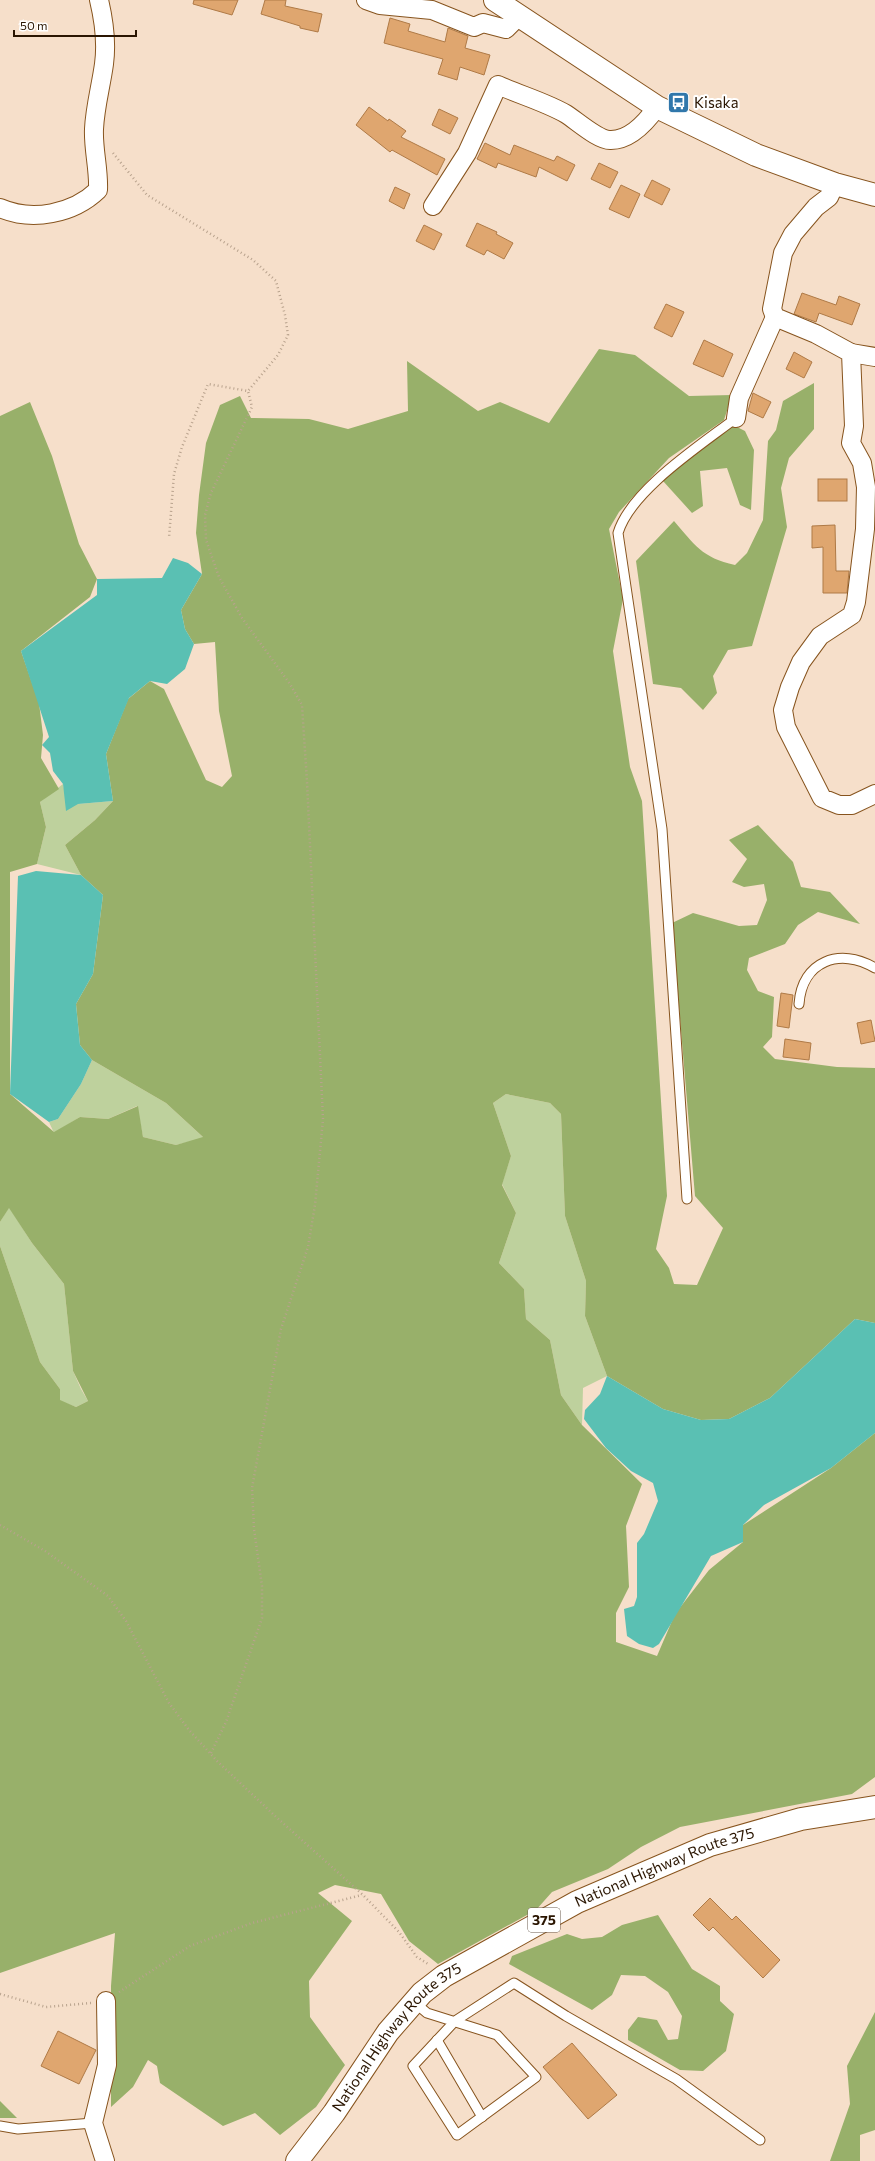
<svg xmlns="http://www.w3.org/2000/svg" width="875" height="2161" font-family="Commissioner,sans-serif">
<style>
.green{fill:#bed19d}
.forest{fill:#98b06a}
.water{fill:#5ac0b3}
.building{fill:#dfa66f;stroke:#af7a46}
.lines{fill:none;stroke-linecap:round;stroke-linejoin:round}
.lane-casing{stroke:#87541e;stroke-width:11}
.street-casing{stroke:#87541e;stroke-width:20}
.primary-casing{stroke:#87541e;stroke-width:24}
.highway-casing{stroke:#87541e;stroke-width:24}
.path{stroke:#b8a28d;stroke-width:2.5;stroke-dasharray:1 3;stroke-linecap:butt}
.lane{stroke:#fff;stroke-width:9}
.street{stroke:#fff;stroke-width:18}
.primary{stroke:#fff;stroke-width:22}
.highway{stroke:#fff;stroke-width:22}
.labels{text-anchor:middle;stroke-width:4;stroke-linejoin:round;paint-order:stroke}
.shield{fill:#fff;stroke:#6a5b4d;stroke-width:1}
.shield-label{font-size:14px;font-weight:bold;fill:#2a1501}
.poi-label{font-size:15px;fill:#2a1501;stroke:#fff;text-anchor:start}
.street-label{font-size:15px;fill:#2a1501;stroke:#fff}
</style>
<rect width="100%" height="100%" fill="#f6dfca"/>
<!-- green -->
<g class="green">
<polygon points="63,784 66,799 78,804 113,801 95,820 65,845 81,875 37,864 46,827 40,802"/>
<polygon points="92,1060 166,1103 204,1138 176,1145 143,1137 137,1106 108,1119 80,1117 54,1133 49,1122 58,1119 81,1084"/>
<polygon points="506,1094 550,1103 561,1114 565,1216 586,1281 585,1316 607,1376 583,1388 582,1425 561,1395 550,1340 526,1319 524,1289 499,1263 516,1213 502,1184 511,1156 493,1103"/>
<polygon points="9,1207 32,1243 64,1284 73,1371 81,1389 88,1401 76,1407 60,1401 60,1389 40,1362 0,1246 0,1222"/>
</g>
<!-- forest -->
<g class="forest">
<polygon points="599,349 635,355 689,396 732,395 724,420 669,458 619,512 609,529 623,599 613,651 630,767 642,801 667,1196 656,1249 669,1268 674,1284 697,1285 723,1228 695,1196 672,923 693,913 739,926 757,925 767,900 764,884 744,887 732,882 747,859 729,840 758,825 793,862 801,887 830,892 860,924 818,912 798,925 785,944 749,958 747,970 758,991 774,997 772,1037 763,1047 775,1059 837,1067 875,1068 875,1323 855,1319 770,1398 729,1419 701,1420 663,1409 607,1376 585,1316 586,1281 565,1216 561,1114 550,1103 506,1094 493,1103 511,1156 502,1185 516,1213 499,1263 524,1289 526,1319 550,1340 561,1395 582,1425 642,1484 626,1526 629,1587 616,1613 616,1642 657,1656 675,1614 709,1570 743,1542 743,1525 831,1468 875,1433 875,1777 852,1794 680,1827 641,1847 608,1869 552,1892 536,1910 438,1964 409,1941 381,1894 335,1885 318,1893 352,1921 309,1981 310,2017 345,2065 316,2107 280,2135 255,2113 223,2126 160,2083 157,2066 148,2060 133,2087 111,2107 111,1986 115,1933 0,1973 0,1246 40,1362 60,1389 60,1400 76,1407 88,1401 73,1371 64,1284 32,1243 9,1208 0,1222 0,416 30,402 52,456 79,544 97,579 90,597 21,651 39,703 43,735 41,758 59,789 40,802 46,827 37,864 10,872 10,1094 54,1132 80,1117 108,1119 138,1106 143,1137 176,1145 203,1137 166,1103 92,1060 80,1045 76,1004 93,974 103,895 81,875 65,845 95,820 113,801 106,754 128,699 150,681 164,689 206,780 222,787 232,776 219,711 215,642 194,644 185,629 181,610 202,574 196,533 199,495 206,443 220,405 240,396 251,418 309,419 348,429 408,411 407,361 478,411 500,402 549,423"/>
<path d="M814,383V429L789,458L781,488L787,527L752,646L728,650L713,676L717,693L703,710L681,688L653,684L636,561L674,521C694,544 702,558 735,565L747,553L763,520L768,441L776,430L783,401Z"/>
<polygon points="733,425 745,431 754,450 751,510 740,505 727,468 700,471 703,506 692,513 663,481 677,467"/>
<polygon points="658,1915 692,1969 720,1986 720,2001 734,2014 726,2051 703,2071 680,2070 628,2040 628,2030 638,2017 657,2020 668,2040 678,2039 682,2016 668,1992 645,1976 621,1975 612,1995 592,2010 509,1964 512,1956 567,1934 582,1939 602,1937 622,1925"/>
<polygon points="875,2012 875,2130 860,2135 860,2161 830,2161 850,2104 847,2066"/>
<polygon points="0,2101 17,2118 0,2118"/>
</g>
<!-- water -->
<g class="water">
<polygon points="173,558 188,563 202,574 181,610 185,629 194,644 185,669 167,684 150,681 129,698 106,754 113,801 78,804 66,811 63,784 53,771 50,753 42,745 49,737 21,651 97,595 97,579 162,578"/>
<polygon points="36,871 81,875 103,895 93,974 76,1004 80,1045 92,1060 81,1084 58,1119 49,1122 10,1094 18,876"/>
<polygon points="855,1319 875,1323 875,1433 831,1468 764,1505 743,1525 743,1542 711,1556 659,1644 653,1648 639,1644 627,1636 624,1609 634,1606 637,1597 637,1543 644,1534 658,1501 653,1483 631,1471 606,1448 584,1419 585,1410 600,1394 607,1376 663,1409 701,1420 729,1419 770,1398"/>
</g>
<!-- building -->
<g class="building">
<polygon points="194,0 238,0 232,15 193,4"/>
<polygon points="265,0 286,0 285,6 322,14 318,32 300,28 300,26 261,14"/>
<polygon points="390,18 410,24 408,31 445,42 448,28 468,36 465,48 490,55 484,75 460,67 457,80 438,74 443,59 384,43"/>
<polygon points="369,107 388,121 389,119 406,131 401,137 445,159 437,175 392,150 390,152 356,125"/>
<polygon points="439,109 458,118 450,134 432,125"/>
<polygon points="485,143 510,155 514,145 554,161 557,156 575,165 567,181 539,167 536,177 498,163 496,168 477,159"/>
<polygon points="599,163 618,172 610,188 591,179"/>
<polygon points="652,180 670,189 662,205 644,196"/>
<polygon points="621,185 640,194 629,218 609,209"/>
<polygon points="395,187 410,194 404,209 389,201"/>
<polygon points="477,223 497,232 496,234 513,243 504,259 487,250 484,255 466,246"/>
<polygon points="424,225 442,234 434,250 416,241"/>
<polygon points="802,293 836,305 839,296 860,304 852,325 819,313 816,322 794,314"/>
<polygon points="666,304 684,312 672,337 654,328"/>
<polygon points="704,340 733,354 723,377 693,364"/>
<polygon points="794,352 812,362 804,378 786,369"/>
<polygon points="753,393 771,402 763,418 748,411"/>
<rect x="818" y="479" width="29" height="22"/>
<polygon points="835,525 836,571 849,571 847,593 823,593 823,547 812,548 812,526"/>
<polygon points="781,993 793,995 789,1028 777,1026"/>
<polygon points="871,1020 875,1041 861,1044 857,1023"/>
<polygon points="785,1039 811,1043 809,1060 783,1057"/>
<polygon points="710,1898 732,1920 736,1916 780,1960 763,1978 713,1927 709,1931 693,1915"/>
<polygon points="58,2031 96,2050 79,2084 41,2066"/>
<polygon points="572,2043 617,2095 588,2119 543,2067"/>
</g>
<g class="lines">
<defs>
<g id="lane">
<path d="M799,1004C802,961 840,947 875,968"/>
<path d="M687,1199L662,829L618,533C631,490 701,445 736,418"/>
<polyline points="414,2002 427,2013 497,2035 536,2077 457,2135 413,2066 455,2021 514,1983 566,2016 676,2079 760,2140"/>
<polyline points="437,2040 482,2117"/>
<polyline points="0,2126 18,2129 93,2123"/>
</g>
<g id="street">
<polyline points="366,0 380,5 432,10 474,27 483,23 506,29 519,16"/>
<polyline points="835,184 829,197 816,207 793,234 783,253 772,309 775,317 816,334 851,353 854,426 851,443 862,463 866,487 865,529 856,602 852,615 820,636 801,662 790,687 783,710 786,727 822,798 839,805 852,805 875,794"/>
<path d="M433,206L467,153L498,85C520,95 545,102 566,114C577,121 599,141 611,140C630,140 647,121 657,107"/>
<path d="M0,208C32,222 73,214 98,190C99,169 93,149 94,129C95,107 101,86 104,64C107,42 104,21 99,0"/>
<polyline points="851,353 875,357"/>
<polyline points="736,418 739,398 775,317"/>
<polyline points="105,2161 93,2123 107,2065 106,2001"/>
</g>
<polyline id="primary" points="495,0 657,107 756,155 835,184 875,195"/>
<g id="highway">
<path id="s1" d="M297,2161L334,2113L388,2032L422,1993L444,1976L577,1902L710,1845L801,1819L875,1807"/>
</g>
</defs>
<!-- lane casing -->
<use href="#lane" class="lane-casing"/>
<!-- street casing -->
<use href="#street" class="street-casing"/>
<!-- primary casing -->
<use href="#primary" class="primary-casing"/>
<!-- highway casing -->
<use href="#highway" class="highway-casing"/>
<!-- path -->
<g class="path">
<polyline points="113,153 147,195 253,260 276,281 285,315 288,335 278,355 248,391 208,384 182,447 174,474 169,538"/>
<polyline points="0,1525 45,1551 108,1596 126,1621 169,1703 189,1730 217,1761 274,1815 363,1895 399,1932 417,1957 428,1964"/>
<polyline points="211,1753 226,1722 262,1618 262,1586 254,1529 252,1488 281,1329 308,1247 315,1205 323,1119 307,782 302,705 290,684 242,618 219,577 206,540 205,515 211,493 252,407 248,391"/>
<polyline points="119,1992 190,1946 252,1923 362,1895"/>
<polyline points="0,1994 46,2007 91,2003"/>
</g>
<!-- lane -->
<use href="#lane" class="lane"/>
<!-- street -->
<use href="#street" class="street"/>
<!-- primary -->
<use href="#primary" class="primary"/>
<!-- highway -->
<use href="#highway" class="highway"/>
</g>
<!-- icons -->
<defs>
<symbol id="bus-square" viewBox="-11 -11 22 22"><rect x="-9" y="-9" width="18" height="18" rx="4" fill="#3077ab" stroke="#fff"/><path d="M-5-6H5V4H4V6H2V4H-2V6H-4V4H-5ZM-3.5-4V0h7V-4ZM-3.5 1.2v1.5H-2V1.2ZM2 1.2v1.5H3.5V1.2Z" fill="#fff"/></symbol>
</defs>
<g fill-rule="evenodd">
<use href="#bus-square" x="666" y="90" width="25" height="25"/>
</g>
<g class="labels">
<!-- shield labels -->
<rect class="shield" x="528" y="1908" width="32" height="24" rx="3"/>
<g class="shield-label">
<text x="544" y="1925">375</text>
</g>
<!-- poi labels -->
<g class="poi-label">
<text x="694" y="108">Kisaka</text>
</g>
<!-- street labels -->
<g class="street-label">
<text dy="5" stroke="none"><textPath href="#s1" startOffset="484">National Highway Route 375</textPath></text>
<text dy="5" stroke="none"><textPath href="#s1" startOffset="160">National Highway Route 375</textPath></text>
</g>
</g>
<!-- scale -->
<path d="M14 30v6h122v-6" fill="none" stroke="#2a1501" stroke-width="2"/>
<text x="20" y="30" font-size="12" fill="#2a1501" stroke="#ffffff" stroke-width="3" paint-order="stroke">50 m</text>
</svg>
